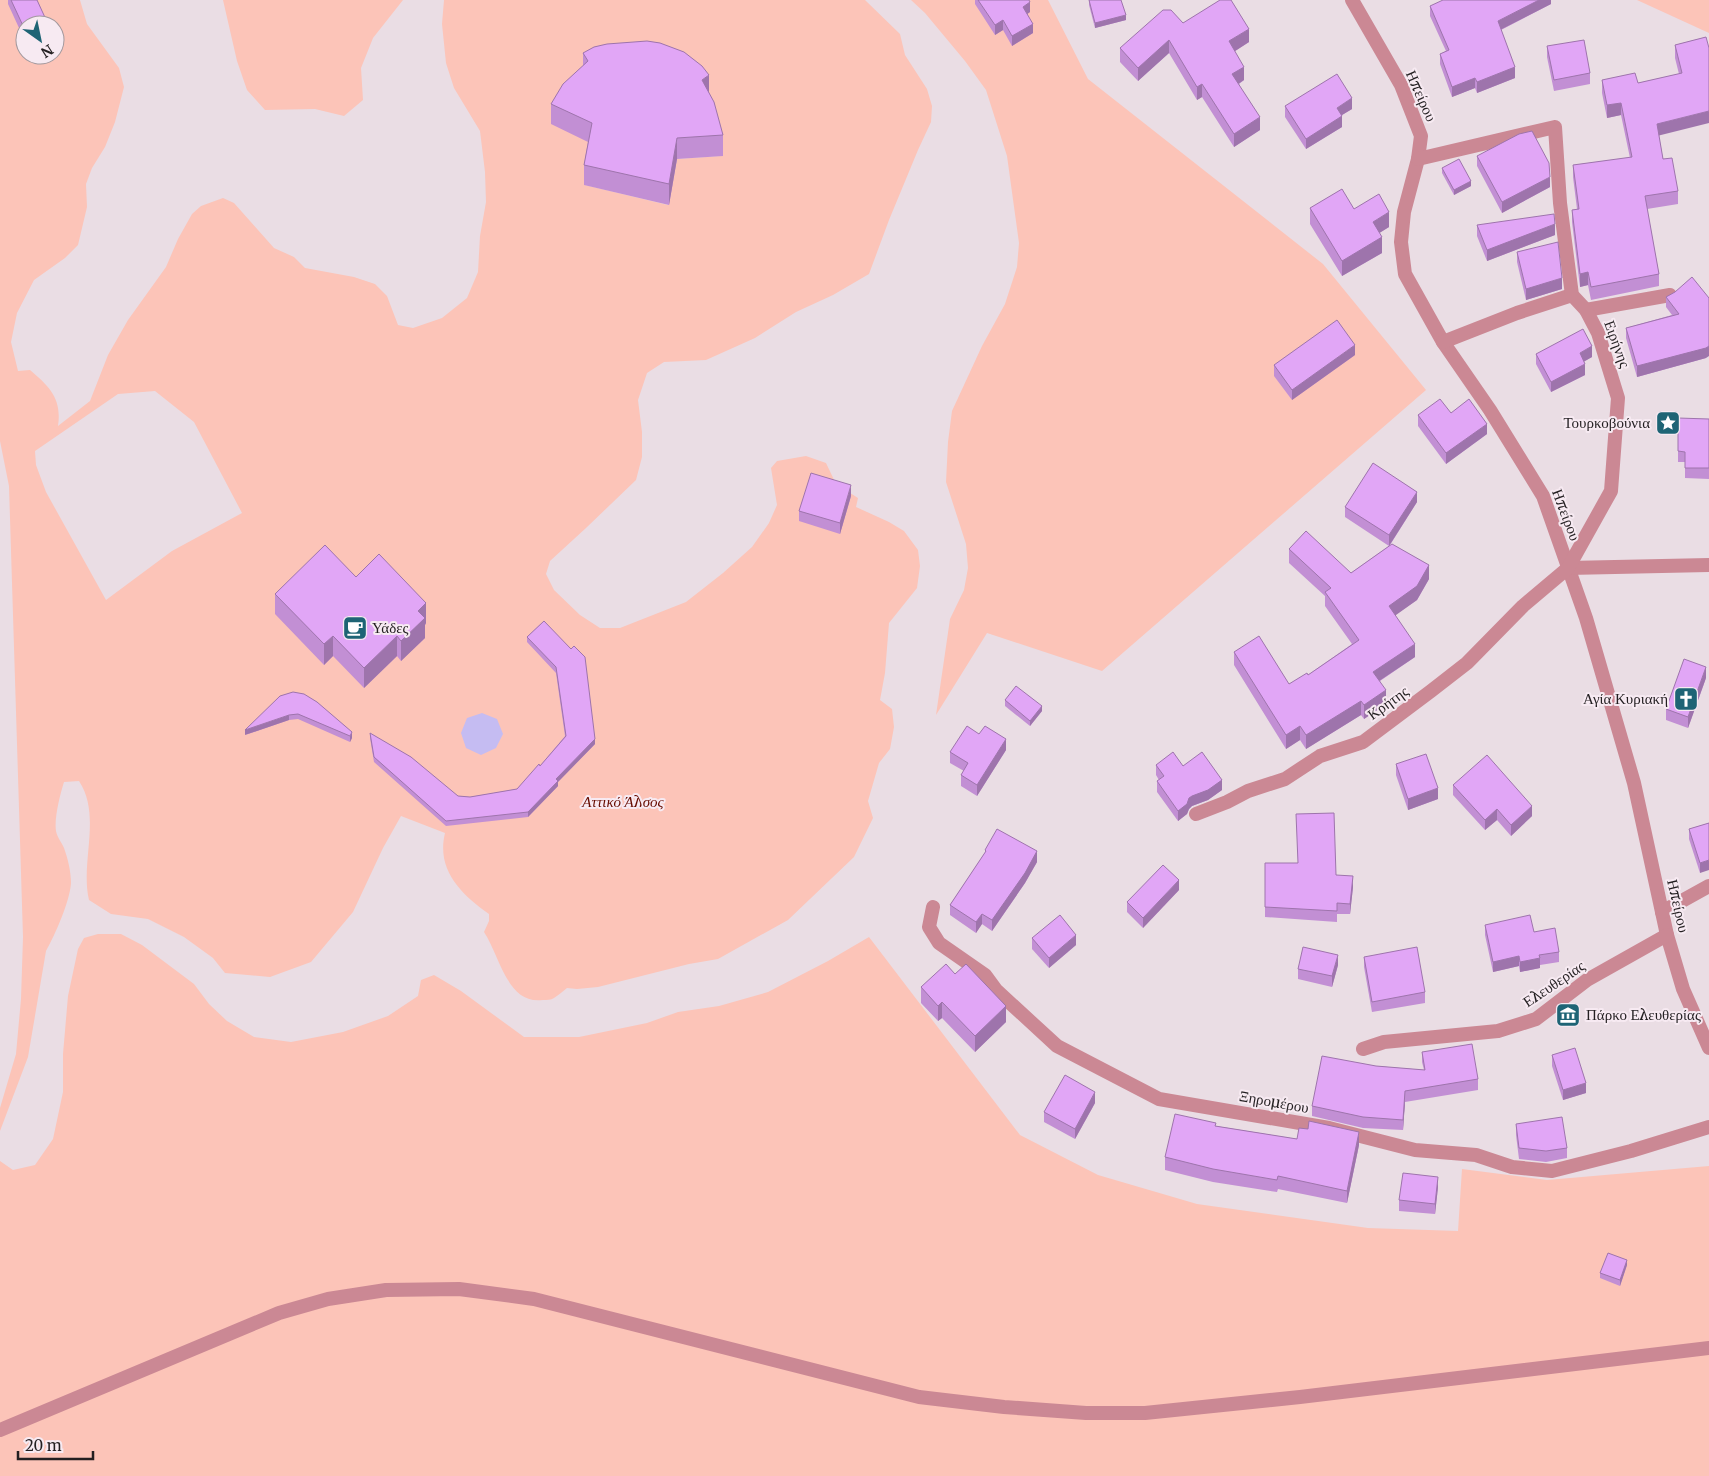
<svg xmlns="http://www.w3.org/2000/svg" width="1709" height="1476" font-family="Merriweather,serif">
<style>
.green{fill:#fcc4b8;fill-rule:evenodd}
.water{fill:#c5bcf2}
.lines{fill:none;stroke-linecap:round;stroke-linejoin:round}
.minor{stroke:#cb8894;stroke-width:14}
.wall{fill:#c28fd4}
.shaded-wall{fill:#9e74ac}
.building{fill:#e1a6f6;stroke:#9e74ac}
.labels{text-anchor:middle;stroke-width:4;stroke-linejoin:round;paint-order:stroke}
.street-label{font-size:15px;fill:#231f21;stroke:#f7eaf2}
.poi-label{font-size:15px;fill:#231f21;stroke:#f7eaf2;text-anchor:end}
.park-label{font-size:15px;font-style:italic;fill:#670c00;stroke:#f7eaf2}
</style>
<rect width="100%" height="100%" fill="#eadde4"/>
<!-- green -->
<g class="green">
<path d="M0,0H80L87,24L119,68L124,87L115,122L105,147L92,168L86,184L87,207L78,245L65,258L34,280L17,313L11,342L18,371L30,370C50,387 62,399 58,426L90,401L108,355L128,320L166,267L178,239L192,214L201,206L223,198L234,203L274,248L294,257L305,268L354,277L375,284L387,296L398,325L413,328L442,318L467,298L478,272L480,236L486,202L485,172L480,131L454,88L446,63L442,24L444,0H865L900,34L905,55L927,89L932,106L931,122L918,150L889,220L869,274L833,295L796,312L755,338L706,360L664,362L647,373L638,400L642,432V457L636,480L586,528L550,561L546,574L554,590L580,615L600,628H620L686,602L723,573L752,547L769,523L777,505L771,468L777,461L806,456L826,463L836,484L858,498L856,507L889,522L904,531L918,550L920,566L917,588L889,623L885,673L880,700L892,709L894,727L890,749L879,763L868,801L873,818L854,857L788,920L718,959L689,964L598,987L577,989L567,988C563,991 559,995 554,998C551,1000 547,1000 543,1000C507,1005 500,956 484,932L489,921V914C461,894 436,870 445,833L401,816L383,848L353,912L311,962L270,977L225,973L213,958L184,937L148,919L111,914L89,900C80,862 102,816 79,781L64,782C60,795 54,818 56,831C57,837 62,843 64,848C68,859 71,872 71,883C70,901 55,935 46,951L28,1057L0,1131V1108L16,1054L21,999L23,937L9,486L0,441ZM25,25H55V55H25ZM592,144L721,156L677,159L668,205L585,185ZM155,391L194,422L242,513L172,551L106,600L46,492L36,465L35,451L118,394Z"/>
<polygon points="223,0 403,0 373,38 361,68 363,100 344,116 315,109 265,110 247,90 237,61"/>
<polygon points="911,0 1048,0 1088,79 1323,264 1426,390 1102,671 987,633 936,715 950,619 964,590 968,568 966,544 946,482 948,442 952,411 982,346 1005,304 1017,267 1019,243 1007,156 986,90 965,61 925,13"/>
<polygon points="1637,0 1709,0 1709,33"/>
<polygon points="98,934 121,934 142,945 194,984 209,1004 227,1021 254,1037 291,1042 343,1032 388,1016 418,996 421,980 434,975 461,991 524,1037 579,1037 647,1023 678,1012 719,1006 768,992 828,961 869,937 1020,1135 1098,1175 1197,1204 1368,1228 1458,1231 1462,1169 1547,1180 1709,1166 1709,1476 0,1476 0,1161 13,1170 35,1165 53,1139 63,1092 63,1054 68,996 78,949 84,938"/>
</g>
<!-- water -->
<polygon class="water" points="482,713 497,719 503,734 496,748 481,755 466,748 461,733 467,718"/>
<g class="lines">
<!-- minor -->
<g class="minor">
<polyline points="1352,0 1401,85 1421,136 1418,159 1404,212 1401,242 1405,274 1443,342 1490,410 1543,496 1586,618 1634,783 1667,935 1683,989 1709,1048"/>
<polyline points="1586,310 1670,295"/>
<polyline points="1443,342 1517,313 1572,295"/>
<polyline points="1568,568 1709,565"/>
<polyline points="1196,814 1227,802 1248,791 1285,779 1320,756 1363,742 1431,691 1467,663 1523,606 1568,568 1611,491 1618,398 1598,333 1586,310 1572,295 1560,203 1555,127 1418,159"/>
<polyline points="933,907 929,927 939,943 985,975 996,990 1057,1046 1159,1099 1329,1128 1415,1150 1476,1155 1512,1167 1552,1171 1631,1151 1709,1127"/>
<polyline points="1662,912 1709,886"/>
<polyline points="1363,1049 1384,1042 1498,1031 1536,1019 1587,980 1667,935"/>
<polyline points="0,1430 279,1313 328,1299 386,1290 459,1289 534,1299 919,1397 1004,1407 1086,1413 1145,1413 1300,1397 1709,1348"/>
</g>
</g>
<!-- wall -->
<g class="wall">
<polygon points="8,0 37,0 48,25 25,25 25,41 8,4"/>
<polygon points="975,0 1029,0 1030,12 1027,14 1033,33 1012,46 1003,30 995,35 975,4"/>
<polygon points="1089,0 1126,20 1095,28 1089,5"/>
<polygon points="1551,0 1551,4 1501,30 1515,78 1477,93 1475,88 1452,97 1440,64 1440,54 1446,51 1430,16 1430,6"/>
<polygon points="1183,23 1249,42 1235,51 1244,80 1239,84 1260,130 1234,147 1202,97 1197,100 1169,53 1138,81 1120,62 1120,48"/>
<polygon points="1706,37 1659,136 1663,159 1678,191 1678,204 1647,209 1659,274 1659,286 1591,300 1588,285 1580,287 1572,222 1572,210 1577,209 1573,177 1573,165 1630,158 1621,115 1607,118 1602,93 1602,80 1638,83 1679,74 1675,58 1675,45"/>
<polygon points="1547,46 1590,73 1590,84 1554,91 1547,57"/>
<polygon points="583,53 709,93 723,135 723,156 677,159 669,205 584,185 584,165 588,142 551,124 551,104 583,66"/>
<polygon points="1285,106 1352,109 1342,115 1342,127 1306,149 1285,117"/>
<polygon points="1477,156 1550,187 1502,213 1477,166"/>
<polygon points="1442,168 1471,186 1454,195 1442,173"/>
<polygon points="1310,208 1354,209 1389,227 1379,233 1382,253 1342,276 1310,224"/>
<polygon points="1477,225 1555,235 1487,261 1477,236"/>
<polygon points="1517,252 1562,289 1526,300 1517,262"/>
<polygon points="1675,292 1706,358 1637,377 1626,338 1626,328 1672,315 1666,307 1666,297"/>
<polygon points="1536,354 1592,357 1584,361 1585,375 1551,392 1536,364"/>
<polygon points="1355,355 1292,400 1274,376 1274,365"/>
<polygon points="1451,413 1487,434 1446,464 1418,426 1418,415"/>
<polygon points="1709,419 1709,479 1685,478 1685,462 1678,462 1678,451"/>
<polygon points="851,496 840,534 799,521 799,511"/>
<polygon points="1417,502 1390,545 1429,579 1417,600 1395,615 1415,657 1380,681 1386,704 1364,719 1361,715 1306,749 1300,740 1286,749 1234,665 1234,652 1289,684 1308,675 1352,644 1325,606 1325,596 1289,563 1289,549 1351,573 1389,546 1345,517 1345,507"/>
<polygon points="356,577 426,623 425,625 425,638 401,661 397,656 364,688 333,656 324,665 275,614 275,594"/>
<polygon points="544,621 595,744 558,782 558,786 528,817 446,826 374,762 370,738 370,733 458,796 470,797 517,789 540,766 565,736 556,673 527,642 527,637"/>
<polygon points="1706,678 1688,728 1666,720 1666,709"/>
<polygon points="1005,700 1042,711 1030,726 1005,706"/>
<polygon points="317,702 352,738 350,742 298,719 289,720 245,735"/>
<polygon points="979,734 1006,750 977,796 961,786 961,775 964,771 950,763 950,752"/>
<polygon points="1396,764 1438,799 1408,810 1396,775"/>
<polygon points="1156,765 1183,766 1222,790 1208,800 1192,806 1189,809 1187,814 1178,821 1157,792 1157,781 1159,780 1156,775"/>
<polygon points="1453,785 1532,816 1511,836 1497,820 1485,830 1453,795"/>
<polygon points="1709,823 1700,873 1689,839 1689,829"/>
<polygon points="985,850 1037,862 1025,883 992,931 982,924 976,933 950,915 950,905 985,853"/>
<polygon points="1265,863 1336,875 1353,887 1350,914 1337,914 1337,922 1265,917"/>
<polygon points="1179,890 1143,928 1127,912 1127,902"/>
<polygon points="1485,925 1534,932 1559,952 1559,962 1540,965 1540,968 1520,972 1519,966 1493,972 1485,935"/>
<polygon points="1032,938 1076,945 1049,968 1032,949"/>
<polygon points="1364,957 1425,992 1425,1003 1372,1012 1364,967"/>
<polygon points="1338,965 1332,987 1298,979 1298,969"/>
<polygon points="955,974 1006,1022 975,1052 942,1018 938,1021 921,1003 921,987"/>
<polygon points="1422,1052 1478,1079 1478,1090 1405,1102 1403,1130 1363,1128 1312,1116 1312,1106 1376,1066 1424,1070 1422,1062"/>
<polygon points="1552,1055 1586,1093 1563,1100 1552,1066"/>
<polygon points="1095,1103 1075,1139 1044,1122 1044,1112"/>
<polygon points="1516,1124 1567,1148 1567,1158 1546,1162 1519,1159 1516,1135"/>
<polygon points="1216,1126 1297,1139 1359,1145 1347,1203 1278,1189 1277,1192 1213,1182 1165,1170 1165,1157"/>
<polygon points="1438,1187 1435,1214 1399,1211 1399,1200"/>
<polygon points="1627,1265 1620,1286 1600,1278 1600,1273"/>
</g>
<!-- shaded-wall -->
<g class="shaded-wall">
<polygon points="1539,0 1551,0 1551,4 1498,31 1498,21"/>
<polygon points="1030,2 1030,12 1023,17 1023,7"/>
<polygon points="1126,15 1126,20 1095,28 1095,23"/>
<polygon points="1003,20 1003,30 995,35 995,25"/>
<polygon points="1033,24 1033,33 1012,46 1012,36"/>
<polygon points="1249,29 1249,42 1229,55 1229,41"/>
<polygon points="1169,40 1169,53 1138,81 1138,68"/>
<polygon points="1244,67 1244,80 1232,88 1232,74"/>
<polygon points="1515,67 1515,78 1477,93 1477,82"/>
<polygon points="709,75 709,95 702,80"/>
<polygon points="1475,78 1475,88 1452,97 1452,87"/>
<polygon points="1202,84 1202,97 1197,100 1197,87"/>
<polygon points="1352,98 1352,109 1337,118 1337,108"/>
<polygon points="1621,103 1621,115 1607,118 1607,105"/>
<polygon points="1709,111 1709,123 1657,136 1657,124"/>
<polygon points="1342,116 1342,127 1306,149 1306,139"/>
<polygon points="1260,117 1260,130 1234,147 1234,134"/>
<polygon points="677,138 677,159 669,205 669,184"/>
<polygon points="1550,177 1550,187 1502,213 1502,202"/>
<polygon points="1471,181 1471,186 1454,195 1454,190"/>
<polygon points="1389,212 1389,227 1373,237 1373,222"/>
<polygon points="1555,224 1555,235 1487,261 1487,250"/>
<polygon points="1382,237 1382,253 1342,276 1342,261"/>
<polygon points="1588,272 1588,285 1580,287 1580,274"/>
<polygon points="1562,278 1562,289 1526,300 1526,289"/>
<polygon points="1355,345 1355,355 1292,400 1292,390"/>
<polygon points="1592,346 1592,357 1580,364 1580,353"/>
<polygon points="1709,346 1709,356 1706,358 1637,377 1637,366"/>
<polygon points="1585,364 1585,375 1551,392 1551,382"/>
<polygon points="1487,424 1487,434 1446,464 1446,453"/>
<polygon points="851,485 851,496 840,534 840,523"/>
<polygon points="1417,492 1417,502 1389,546 1389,535"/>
<polygon points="1429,565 1429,579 1417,600 1389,620 1389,606"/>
<polygon points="426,603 426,623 425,625 425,638 401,661 401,641 418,611"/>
<polygon points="333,636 333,656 324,665 324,644"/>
<polygon points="397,636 397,656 364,688 364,668"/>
<polygon points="1415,644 1415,657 1373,685 1373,672"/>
<polygon points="1706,667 1706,678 1688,728 1688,717"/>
<polygon points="1386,690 1386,704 1364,719 1364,705"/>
<polygon points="1361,701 1361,715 1306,749 1306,735"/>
<polygon points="1042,706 1042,711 1030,726 1030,721"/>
<polygon points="289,715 289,720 245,735 245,730"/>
<polygon points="1300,726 1300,740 1286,749 1286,735"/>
<polygon points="352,732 352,738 350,742 350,736"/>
<polygon points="595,739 595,744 558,782 558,786 528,817 528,812 556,779"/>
<polygon points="1006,739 1006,750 977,796 977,785"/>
<polygon points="1222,780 1222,790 1208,800 1192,806 1189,809 1187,814 1178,821 1178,811 1189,798 1192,796"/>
<polygon points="1438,788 1438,799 1408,810 1408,799"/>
<polygon points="1532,806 1532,816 1511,836 1511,825"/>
<polygon points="1497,809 1497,820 1485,830 1485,820"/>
<polygon points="1037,851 1037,862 1025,883 992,931 992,920"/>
<polygon points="1709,860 1709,870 1700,873 1700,863"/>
<polygon points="1353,876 1353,887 1350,914 1350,904"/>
<polygon points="1179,880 1179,890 1143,928 1143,918"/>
<polygon points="982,914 982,924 976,933 976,922"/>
<polygon points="1076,935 1076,945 1049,968 1049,958"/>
<polygon points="1338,955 1338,965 1332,987 1332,976"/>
<polygon points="1519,956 1519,966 1493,972 1493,962"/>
<polygon points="1540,958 1540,968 1520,972 1520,962"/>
<polygon points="942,1002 942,1018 938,1021 938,1006"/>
<polygon points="1006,1006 1006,1022 975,1052 975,1036"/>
<polygon points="1586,1083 1586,1093 1563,1100 1563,1090"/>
<polygon points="1405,1091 1405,1102 1403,1130 1403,1120"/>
<polygon points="1095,1092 1095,1103 1075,1139 1075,1129"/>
<polygon points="1359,1132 1359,1145 1347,1203 1347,1191"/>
<polygon points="1438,1177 1438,1187 1435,1214 1435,1204"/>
<polygon points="1627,1260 1627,1265 1620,1286 1620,1280"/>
</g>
<!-- building -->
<g class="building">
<polygon points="11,0 37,0 48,24 25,25 25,30"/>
<polygon points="978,0 1029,0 1030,2 1023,7 1033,24 1012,36 1003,20 995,25"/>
<polygon points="1089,0 1121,0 1126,15 1095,23"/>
<polygon points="1220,0 1231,0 1249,29 1229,41 1244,67 1232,74 1260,117 1234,134 1202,84 1197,87 1169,40 1138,68 1120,48 1163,10 1171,10 1183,23"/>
<polygon points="1443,0 1539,0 1498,21 1515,67 1477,82 1475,78 1452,87 1440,54 1449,50 1430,6"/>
<polygon points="1706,37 1709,48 1709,111 1657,124 1663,159 1672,158 1678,191 1645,196 1659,274 1591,287 1588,272 1580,274 1572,210 1579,209 1573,165 1632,157 1621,103 1607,105 1602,80 1635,73 1638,83 1682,73 1675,45"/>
<polygon points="1584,40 1590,73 1554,80 1547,46"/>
<polygon points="647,41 660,43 684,52 702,66 709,75 702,80 714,102 723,135 677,138 669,184 584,165 592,123 551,104 563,84 588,61 583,53 594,47 607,44"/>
<polygon points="1337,74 1352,98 1337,108 1342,116 1306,139 1285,106"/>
<polygon points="1532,131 1549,163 1550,177 1502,202 1477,156 1519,134"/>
<polygon points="1459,159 1471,181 1454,190 1442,168"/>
<polygon points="1342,189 1354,209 1379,194 1389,212 1373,222 1382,237 1342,261 1310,208"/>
<polygon points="1554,214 1555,224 1487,250 1477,225"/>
<polygon points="1558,242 1562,278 1526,289 1517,252"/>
<polygon points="1692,277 1709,298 1709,346 1706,348 1637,366 1626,328 1679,314 1666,297 1675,292"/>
<polygon points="1337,320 1355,345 1292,390 1274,365"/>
<polygon points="1583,329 1592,346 1580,353 1585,364 1551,382 1536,354"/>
<polygon points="1440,399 1451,413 1469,399 1487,424 1446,453 1418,415"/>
<polygon points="1678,418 1709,419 1709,468 1685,468 1685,452 1678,451"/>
<polygon points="1373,463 1417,492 1389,535 1345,507"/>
<polygon points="811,473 851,485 840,523 799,511"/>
<polygon points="1306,531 1351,573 1392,544 1429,565 1417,586 1389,606 1415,644 1373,672 1386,690 1364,705 1361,701 1306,735 1300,726 1286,735 1234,652 1259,636 1289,684 1307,673 1308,675 1359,640 1325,592 1331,588 1289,549"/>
<polygon points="325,545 356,577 379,554 426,603 418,611 425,618 401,641 397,636 364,668 333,636 324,644 275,594"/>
<polygon points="544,621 571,649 574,646 585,657 595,739 556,779 558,781 528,812 446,821 374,757 370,733 411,757 458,796 470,797 517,789 539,764 540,766 566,736 556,667 527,637"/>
<polygon points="1684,659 1706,667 1688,717 1666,709"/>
<polygon points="1016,686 1042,706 1030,721 1005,700"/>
<polygon points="293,692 304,694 317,702 352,732 350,736 298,714 289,715 245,730 280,696"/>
<polygon points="967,726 979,734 985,726 1006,739 977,785 961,775 968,763 950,752"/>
<polygon points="1173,752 1183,766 1202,752 1222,780 1208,790 1192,796 1189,798 1187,804 1178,811 1157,781 1164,776 1156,765"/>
<polygon points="1426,754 1438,788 1408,799 1396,764"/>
<polygon points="1487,755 1532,806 1511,825 1497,809 1485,820 1453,785"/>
<polygon points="1334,813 1336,875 1353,876 1350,904 1337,903 1337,911 1265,907 1265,863 1298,863 1296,814"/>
<polygon points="1709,823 1709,860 1700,863 1689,829"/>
<polygon points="997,829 1037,851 1025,873 992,920 982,914 976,922 950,905 986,851 985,850"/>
<polygon points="1163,865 1179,880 1143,918 1127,902"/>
<polygon points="1060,915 1076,935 1049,958 1032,938"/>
<polygon points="1530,915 1534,932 1555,928 1559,952 1539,955 1540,958 1520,962 1519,956 1493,962 1485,925"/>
<polygon points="1303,947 1338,955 1332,976 1298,969"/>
<polygon points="1417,947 1425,992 1372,1002 1364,957"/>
<polygon points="946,964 955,974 966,964 1006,1006 975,1036 942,1002 938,1006 921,987"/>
<polygon points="1472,1044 1478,1079 1405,1091 1403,1120 1363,1117 1312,1106 1322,1056 1376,1066 1425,1070 1422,1052"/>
<polygon points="1575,1048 1586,1083 1563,1090 1552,1055"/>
<polygon points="1065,1075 1095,1092 1075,1129 1044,1112"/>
<polygon points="1175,1114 1216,1123 1215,1126 1297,1139 1299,1128 1308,1129 1309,1121 1359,1132 1347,1191 1278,1176 1277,1180 1213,1169 1165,1157"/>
<polygon points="1562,1117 1567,1148 1546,1151 1519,1148 1516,1124"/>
<polygon points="1403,1173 1438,1177 1435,1204 1399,1200"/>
<polygon points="1608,1253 1627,1260 1620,1280 1600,1273"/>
</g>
<!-- icons -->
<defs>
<symbol id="sight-square" viewBox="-11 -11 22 22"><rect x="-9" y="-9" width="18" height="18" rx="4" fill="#1e6475" stroke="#f7eaf2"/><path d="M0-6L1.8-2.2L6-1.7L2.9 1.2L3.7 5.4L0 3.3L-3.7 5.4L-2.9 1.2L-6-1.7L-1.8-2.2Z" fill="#fff"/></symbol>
<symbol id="cafe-square" viewBox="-11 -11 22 22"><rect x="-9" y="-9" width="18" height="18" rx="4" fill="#1e6475" stroke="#f7eaf2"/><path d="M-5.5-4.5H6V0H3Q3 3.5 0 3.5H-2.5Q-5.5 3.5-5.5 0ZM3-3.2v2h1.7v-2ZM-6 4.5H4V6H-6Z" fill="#fff"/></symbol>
<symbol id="church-square" viewBox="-11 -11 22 22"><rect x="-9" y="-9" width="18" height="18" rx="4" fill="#1e6475" stroke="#f7eaf2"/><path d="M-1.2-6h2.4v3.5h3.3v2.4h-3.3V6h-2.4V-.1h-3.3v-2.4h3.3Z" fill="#fff"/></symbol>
<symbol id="museum-square" viewBox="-11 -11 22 22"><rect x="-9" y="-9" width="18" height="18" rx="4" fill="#1e6475" stroke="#f7eaf2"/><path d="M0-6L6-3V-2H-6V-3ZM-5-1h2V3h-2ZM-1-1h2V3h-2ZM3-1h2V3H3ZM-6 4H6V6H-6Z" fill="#fff"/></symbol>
</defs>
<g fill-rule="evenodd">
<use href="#sight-square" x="1654" y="409" width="28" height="28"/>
<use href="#cafe-square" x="341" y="614" width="28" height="28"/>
<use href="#church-square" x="1672" y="685" width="28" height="28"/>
<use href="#museum-square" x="1554" y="1001" width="28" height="28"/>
</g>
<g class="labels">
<!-- street labels -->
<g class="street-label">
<text transform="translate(1421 96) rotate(66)" y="5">Ηπείρου</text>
<text transform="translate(1617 344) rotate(70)" y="5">Ειρήνης</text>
<text transform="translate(1566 515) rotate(69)" y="5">Ηπείρου</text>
<text transform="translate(1388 703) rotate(-36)" y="5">Κρήτης</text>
<text transform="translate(1678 906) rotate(77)" y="5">Ηπείρου</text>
<text transform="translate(1554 984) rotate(-34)" y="5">Ελευθερίας</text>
<text transform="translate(1274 1102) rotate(10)" y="5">Ξηρομέρου</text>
</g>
<!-- poi labels -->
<g class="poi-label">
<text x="1650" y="428">Τουρκοβούνια</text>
<text x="372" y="633" text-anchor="start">Υάδες</text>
<text x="1668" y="704">Αγία Κυριακή</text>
<text x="1586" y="1020" text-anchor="start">Πάρκο Ελευθερίας</text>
</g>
<!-- park labels -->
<g class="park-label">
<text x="623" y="807">Αττικό Άλσος</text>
</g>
</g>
<!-- north arrow -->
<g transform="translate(40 40) rotate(147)"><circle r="24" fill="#f7eaf2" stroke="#a2999e"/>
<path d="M0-4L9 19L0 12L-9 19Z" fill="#1e6475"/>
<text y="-8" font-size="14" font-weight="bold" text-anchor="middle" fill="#231f21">N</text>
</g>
<!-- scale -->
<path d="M18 1451v8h75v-8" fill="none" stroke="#231f21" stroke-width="2.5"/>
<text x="25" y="1451" font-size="15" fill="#231f21" stroke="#f7eaf2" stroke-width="4" paint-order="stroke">20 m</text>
</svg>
